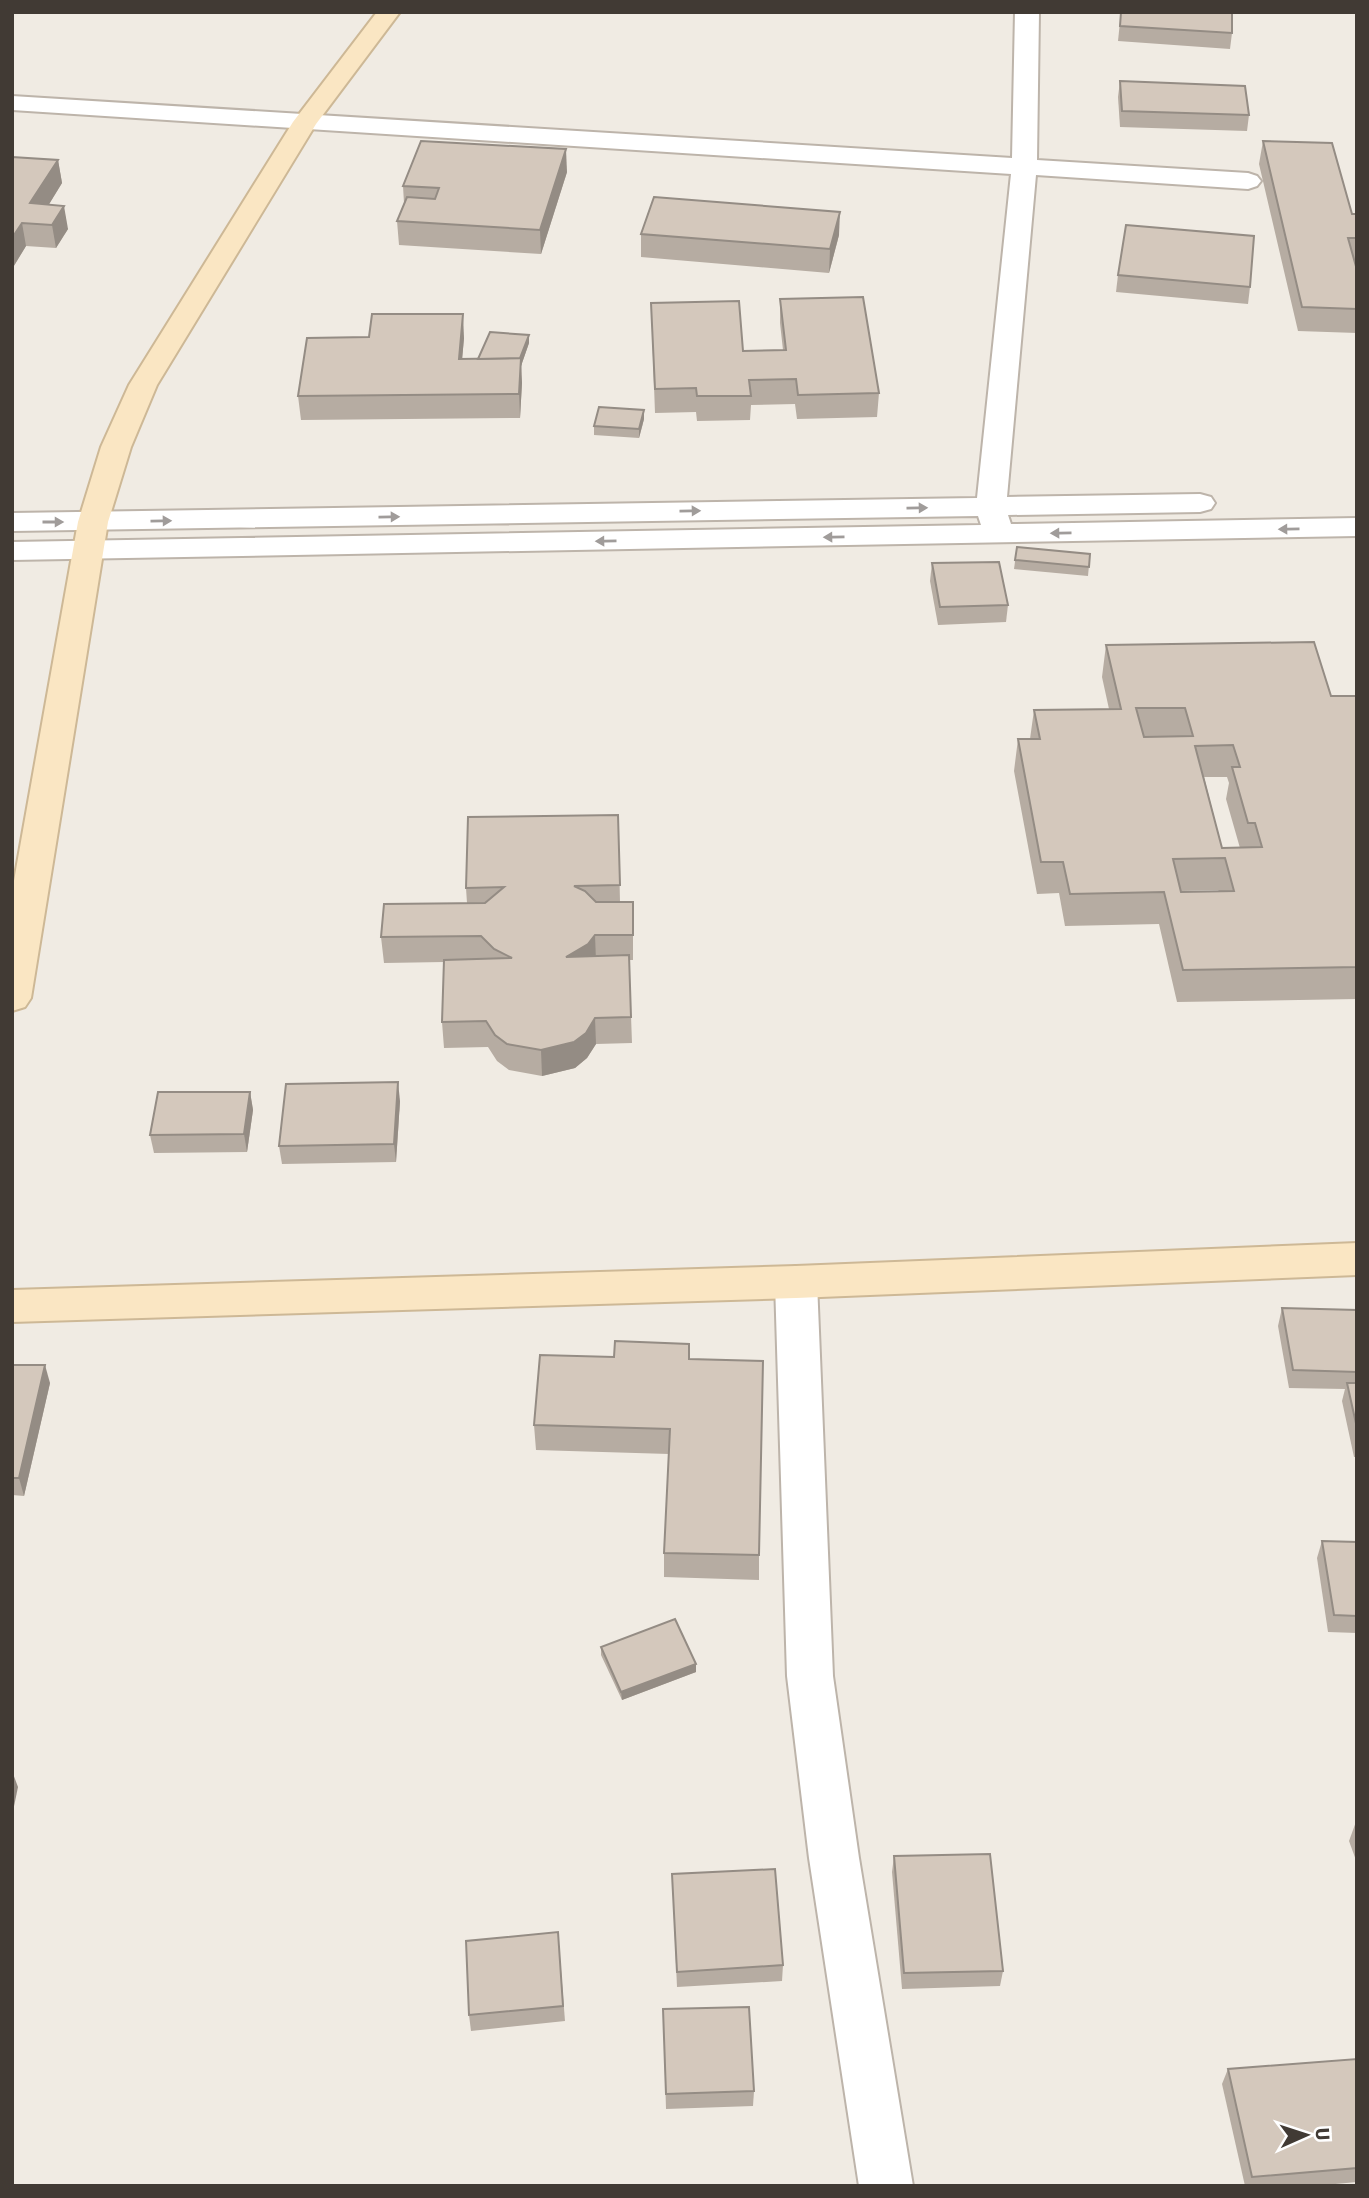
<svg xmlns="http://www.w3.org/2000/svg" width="1369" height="2198" font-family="'Fira Sans',sans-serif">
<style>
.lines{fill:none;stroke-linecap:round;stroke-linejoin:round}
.street-casing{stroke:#bdb4aa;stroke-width:4}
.secondary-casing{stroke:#cdb896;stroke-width:4}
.street{fill:#fff;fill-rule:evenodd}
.secondary{fill:#fae6c3;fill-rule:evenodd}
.wall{fill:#b6aca2;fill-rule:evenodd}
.shaded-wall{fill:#948c84}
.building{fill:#d4c8bc;stroke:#948c84;stroke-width:2;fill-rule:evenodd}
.oneway{fill:#a09c9a}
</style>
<rect width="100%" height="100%" fill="#f0ebe3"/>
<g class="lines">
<defs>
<g id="street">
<polygon points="1015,12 1039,12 1037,160 1248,173 1257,176 1261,181 1257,186 1248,189 1036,175 1007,497 1200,494 1211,497 1215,503 1211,509 1200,512 1008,515 1011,524 1357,518 1357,536 12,560 12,542 981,525 978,516 12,531 12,513 977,498 1011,174 12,110 12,96 1012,158"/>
<polygon points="796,1266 811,1271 817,1282 833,1676 859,1858 913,2186 859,2186 809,1858 787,1676 775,1282 781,1271"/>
</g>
<g id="secondary">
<polygon points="377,12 400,12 316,124 157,385 131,447 108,522 31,998 25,1007 12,1011 12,892 78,522 101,447 129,385 293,122"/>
<polygon points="1357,1243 1357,1275 796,1298 12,1322 12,1290 796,1266"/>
</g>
</defs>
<!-- street casing -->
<use href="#street" class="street-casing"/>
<!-- secondary casing -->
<use href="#secondary" class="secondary-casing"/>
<!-- street -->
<use href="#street" class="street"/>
<!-- secondary -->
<use href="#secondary" class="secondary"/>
</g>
<!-- wall -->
<g class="wall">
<polygon points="1121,12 1232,33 1230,49 1118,41"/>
<polygon points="1120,81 1249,115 1247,131 1120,127 1118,97"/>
<polygon points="1263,141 1352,214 1357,214 1357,262 1355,262 1357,270 1357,333 1298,331 1259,164"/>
<polygon points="12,157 58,160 62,183 49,204 68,229 56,248 26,246 12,269"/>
<polygon points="567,172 541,254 399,245 397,221 404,203 403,186"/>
<polygon points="641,234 839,235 829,273 641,257"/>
<polygon points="1118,275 1250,287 1248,304 1116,292"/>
<polygon points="780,299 879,393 877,417 797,419 795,404 751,405 750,420 697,421 696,412 655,413 651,303 743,351 783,350 780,323"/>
<polygon points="464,338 462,359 478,359 529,343 521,366 522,383 520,418 301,420 298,396"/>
<polygon points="644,410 644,419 639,438 594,435 594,426"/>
<polygon points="1017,547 1090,554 1088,576 1014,569"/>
<polygon points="932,563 1008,605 1006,622 938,625 930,581"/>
<path d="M1106,645L1331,696H1357V999L1177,1002L1159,924L1065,926L1059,893L1037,894L1014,771L1018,739H1030L1034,710L1109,709L1102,677ZM1204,777H1227L1229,783L1226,799L1240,848H1222ZM1218,890L1219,891L1181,892V891Z"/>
<polygon points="618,815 620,902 633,902 633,960 629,960 632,1043 596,1044 587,1058 575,1068 542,1076 509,1070 497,1061 488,1047 444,1048 442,1022 444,962 384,963 381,937 467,903 466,888"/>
<polygon points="250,1092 253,1110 247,1152 154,1153 150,1135"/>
<polygon points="400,1101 396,1162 282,1164 279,1146"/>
<polygon points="1282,1308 1357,1310 1357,1457 1354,1457 1342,1401 1345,1389 1289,1388 1278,1326"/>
<polygon points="689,1359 759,1555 759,1580 664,1577 664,1553 669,1454 536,1450 534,1425"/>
<polygon points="12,1365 50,1383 24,1496 12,1495"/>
<polygon points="1322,1541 1357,1542 1357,1633 1328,1632 1317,1558"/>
<polygon points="601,1647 696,1672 622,1700 601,1655"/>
<polygon points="1357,1819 1357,1863 1349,1841"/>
<polygon points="894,1856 1003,1971 1000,1986 902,1989 892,1872"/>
<polygon points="672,1874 783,1965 782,1981 677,1987"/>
<polygon points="558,1932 565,2021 471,2031 469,2015"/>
<polygon points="663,2009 754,2091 753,2106 666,2109"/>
<polygon points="1357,2059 1357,2182 1314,2186 1245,2186 1222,2084 1228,2069"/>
</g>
<!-- shaded-wall -->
<g class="shaded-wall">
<polygon points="566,149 567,172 541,254 540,230"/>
<polygon points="58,160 62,183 37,224 30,203"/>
<polygon points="64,206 68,229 56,248 52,225"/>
<polygon points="840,212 839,235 829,273 830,249"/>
<polygon points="22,223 26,246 12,269 12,238"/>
<polygon points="463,314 464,338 460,383 459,359"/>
<polygon points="529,335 529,343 521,366 522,383 520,418 518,365"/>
<polygon points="644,410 644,419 639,438 639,429"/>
<polygon points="595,935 596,961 566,957"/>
<polygon points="595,1018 596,1044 587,1058 575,1068 542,1076 541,1050"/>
<polygon points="398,1082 400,1101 396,1162 394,1144"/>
<polygon points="250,1092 253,1110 247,1152 244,1134"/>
<polygon points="45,1365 50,1383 24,1496 19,1478"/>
<polygon points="696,1664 696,1672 622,1700 621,1692"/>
<polygon points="12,1771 18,1787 12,1816"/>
</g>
<!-- building -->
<g class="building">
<polygon points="1121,12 1232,12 1232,33 1120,26"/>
<polygon points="1120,81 1245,86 1249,115 1122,111"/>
<polygon points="421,141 566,149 540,230 397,221 407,197 435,199 439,188 403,186"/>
<polygon points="1263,141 1332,143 1352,214 1357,214 1357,238 1348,238 1357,270 1357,309 1302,307"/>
<polygon points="12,157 58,160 30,203 64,206 52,225 22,223 12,238"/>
<polygon points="654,197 840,212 830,249 641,234"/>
<polygon points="1126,225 1254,236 1250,287 1118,275"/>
<polygon points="863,297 879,393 798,395 796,379 749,380 751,396 697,396 696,388 655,389 651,303 739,301 743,351 786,350 780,299"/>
<polygon points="372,314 463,314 459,359 521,358 519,394 298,396 307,338 369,337"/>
<polygon points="490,332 529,335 520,358 478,359"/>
<polygon points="599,407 644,410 639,429 594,426"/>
<polygon points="1017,547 1090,554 1089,567 1015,560"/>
<polygon points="999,562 1008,605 940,607 932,563"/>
<path d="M1314,642L1331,696H1357V967L1183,970L1164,892L1070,894L1063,862H1041L1018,739H1040L1034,710L1121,709L1106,645ZM1136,708H1185L1193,736L1144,737ZM1233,745L1240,767H1232L1248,823H1255L1262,847L1222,848L1195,746ZM1225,858L1234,891L1181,892L1173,859Z"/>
<polygon points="618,815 620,885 574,886 585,891 596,902 633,902 633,935 595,935 588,944 566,957 629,955 631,1017 595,1018 586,1033 574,1042 541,1050 507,1044 495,1035 486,1021 442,1022 444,960 512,958 494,949 481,936 381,937 384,904 485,903 504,887 466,888 468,817"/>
<polygon points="398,1082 394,1144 279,1146 286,1084"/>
<polygon points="158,1092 250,1092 244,1134 150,1135"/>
<polygon points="1282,1308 1357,1310 1357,1372 1293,1370"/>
<polygon points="615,1341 689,1344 689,1359 763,1361 759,1555 664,1553 670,1429 534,1425 540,1355 614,1357"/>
<polygon points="12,1365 45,1365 19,1478 12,1478"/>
<polygon points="1347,1383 1357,1383 1357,1428"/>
<polygon points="1322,1541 1357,1542 1357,1616 1334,1615"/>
<polygon points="675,1619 696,1664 621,1692 601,1647"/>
<polygon points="990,1854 1003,1971 904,1973 894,1856"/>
<polygon points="775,1869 783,1965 677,1972 672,1874"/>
<polygon points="558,1932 563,2006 469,2015 466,1941"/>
<polygon points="749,2007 754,2091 666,2094 663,2009"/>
<polygon points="1357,2059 1357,2168 1252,2177 1228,2069"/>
</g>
<!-- one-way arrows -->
<defs><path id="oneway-solid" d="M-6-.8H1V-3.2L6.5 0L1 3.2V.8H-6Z" transform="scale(1.75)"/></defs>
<g class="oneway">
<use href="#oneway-solid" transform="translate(917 508) rotate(-1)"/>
<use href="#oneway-solid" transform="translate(690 511) rotate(-1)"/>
<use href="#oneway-solid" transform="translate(389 517) rotate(-1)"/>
<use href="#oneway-solid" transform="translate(161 521) rotate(-1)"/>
<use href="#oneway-solid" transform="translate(53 522)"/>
<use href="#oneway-solid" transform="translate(1289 529) rotate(179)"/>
<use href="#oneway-solid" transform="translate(1061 533) rotate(179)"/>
<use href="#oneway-solid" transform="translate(834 537) rotate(179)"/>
<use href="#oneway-solid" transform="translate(606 541) rotate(179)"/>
</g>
<!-- border -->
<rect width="1369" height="2198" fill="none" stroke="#413a34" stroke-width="28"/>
<!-- north arrow -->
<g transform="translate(1306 2135) rotate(87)" stroke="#ffffff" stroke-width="5" paint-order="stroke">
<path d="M0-5L12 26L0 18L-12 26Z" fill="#413a34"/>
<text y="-10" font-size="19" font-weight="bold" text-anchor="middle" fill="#413a34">U</text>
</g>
</svg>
